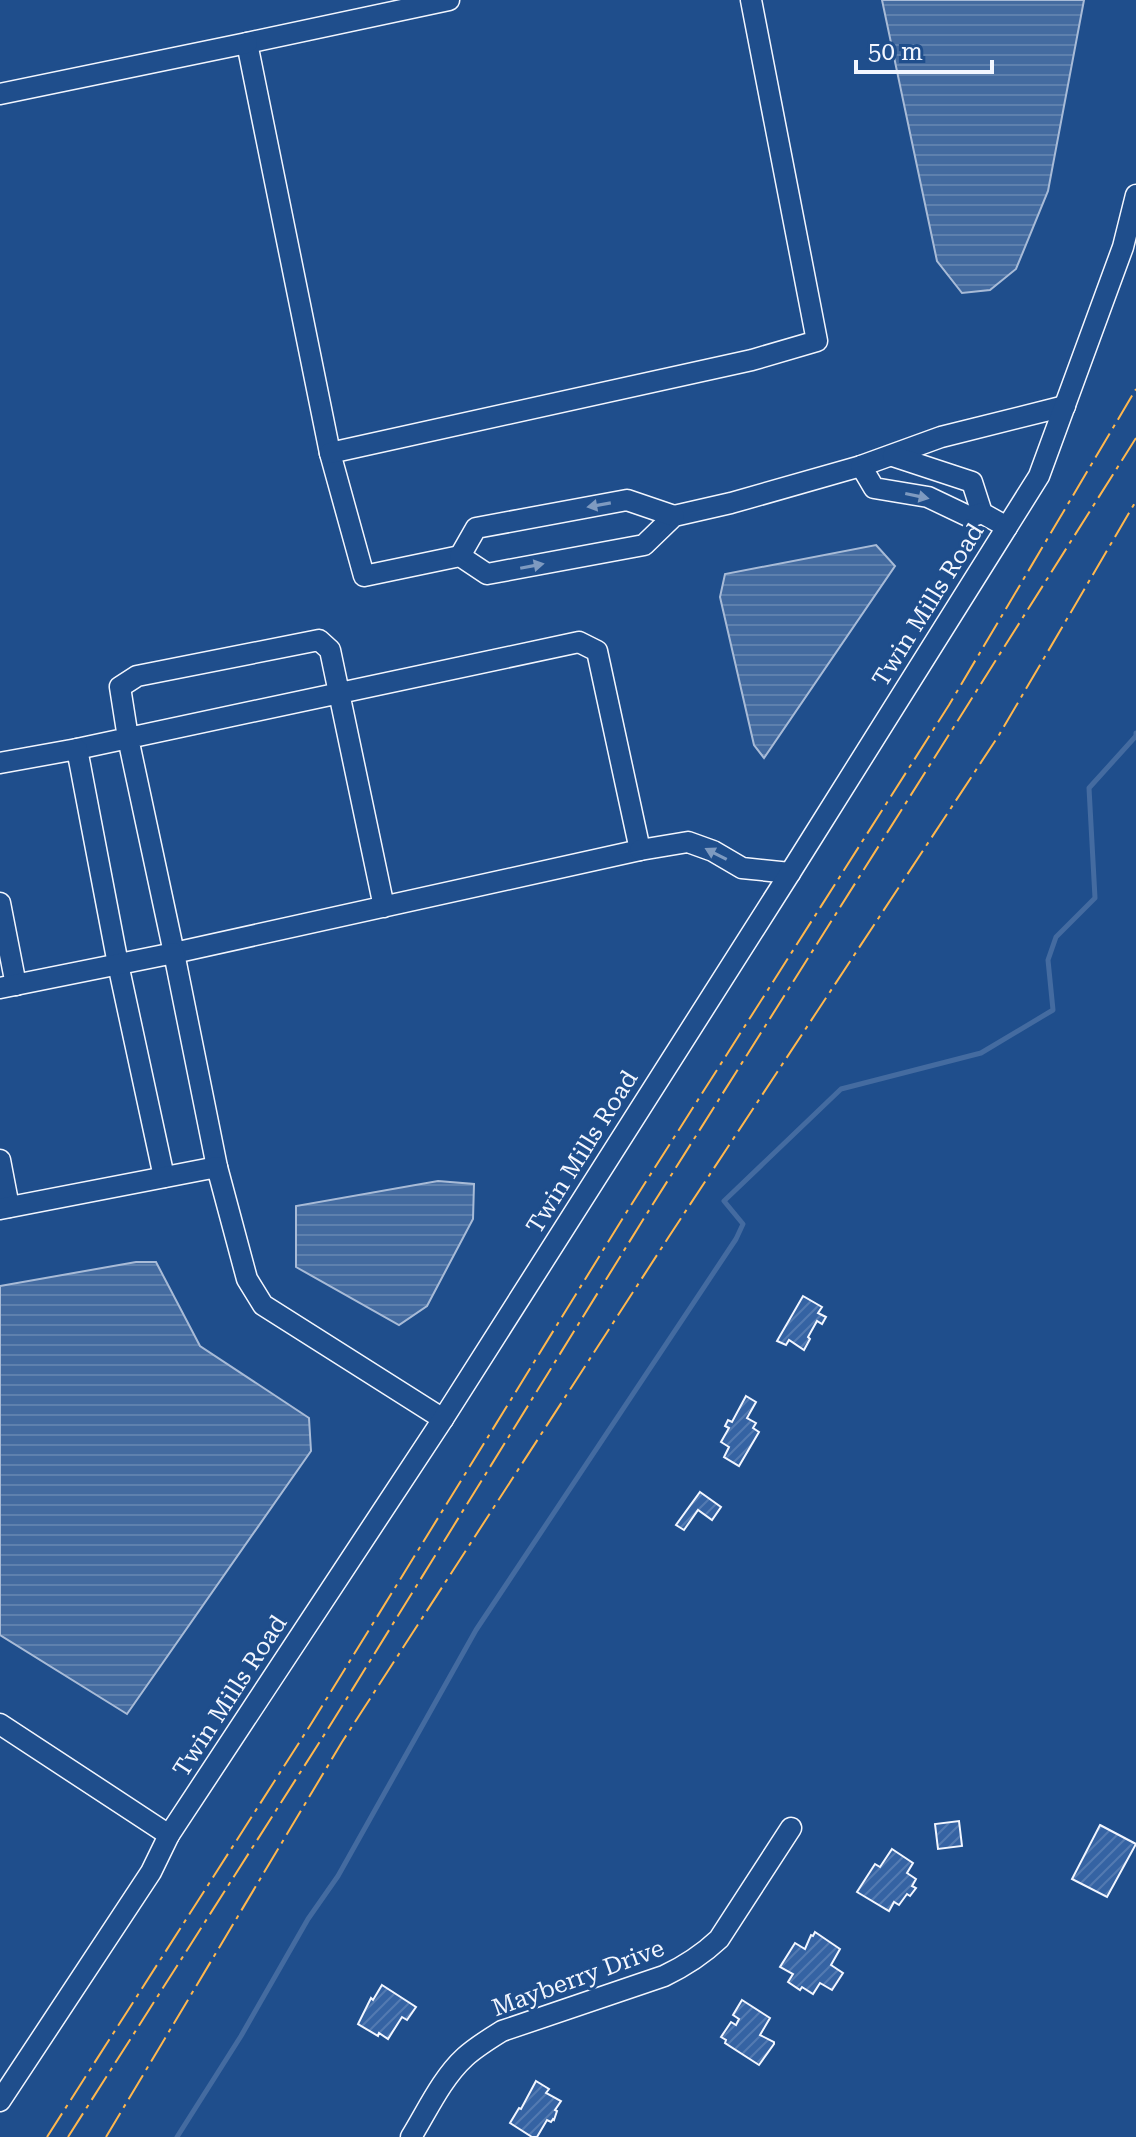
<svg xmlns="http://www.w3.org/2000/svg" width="1136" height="2137" font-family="'Roboto Serif',serif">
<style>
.water{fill:url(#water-rules);stroke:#a8bbd7;stroke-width:2}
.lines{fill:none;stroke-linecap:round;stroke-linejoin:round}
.stream{stroke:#446ba0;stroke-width:5}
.building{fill:url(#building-hatch);stroke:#f2f6ff;stroke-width:2}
.minor-casing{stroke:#f2f6ff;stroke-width:23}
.minor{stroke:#1f4e8c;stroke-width:20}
.power{stroke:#ffb74d;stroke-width:2;stroke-dasharray:28 6 4 6;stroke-linecap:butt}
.oneway{fill:#7e9ac0}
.labels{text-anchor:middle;stroke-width:6;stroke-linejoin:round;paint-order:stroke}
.street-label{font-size:24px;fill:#f2f6ff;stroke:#1f4e8c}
</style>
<defs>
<pattern id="water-rules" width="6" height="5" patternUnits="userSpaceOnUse" patternTransform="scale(2)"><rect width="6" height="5" fill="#446ba0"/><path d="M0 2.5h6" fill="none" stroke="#5f81ae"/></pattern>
<pattern id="building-hatch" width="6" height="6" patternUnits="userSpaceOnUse" patternTransform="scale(2)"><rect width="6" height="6" fill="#3563a3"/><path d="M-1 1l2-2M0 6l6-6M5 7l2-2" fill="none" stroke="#537ab1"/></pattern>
</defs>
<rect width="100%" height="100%" fill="#1f4e8c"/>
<!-- water -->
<g class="water">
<polygon points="882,0 1084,0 1048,191 1016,269 990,290 962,293 937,261"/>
<polygon points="876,545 895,566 764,758 754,745 720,597 725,574"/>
<polygon points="438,1181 474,1184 473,1219 427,1306 399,1325 296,1267 296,1206"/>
<polygon points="136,1262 156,1262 200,1346 309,1418 311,1451 127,1714 0,1635 0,1286"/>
</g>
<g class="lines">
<!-- stream -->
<polyline class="stream" points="177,2137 241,2036 308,1919 338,1876 476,1630 736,1239 743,1224 724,1201 841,1089 981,1053 1053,1010 1048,960 1056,937 1095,898 1089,788 1136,736 1136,733"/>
</g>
<!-- building -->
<g class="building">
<polygon points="803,1296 822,1307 818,1313 826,1317 822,1324 817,1321 808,1337 810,1339 804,1350 789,1340 786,1345 777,1341"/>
<polygon points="746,1396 756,1402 747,1418 756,1423 753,1428 759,1432 739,1466 724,1457 729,1447 721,1442 729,1428 725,1426 728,1420 732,1422"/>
<polygon points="700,1492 721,1507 712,1520 698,1510 684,1530 676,1525"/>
<polygon points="959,1821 962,1846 938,1849 935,1824"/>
<polygon points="1100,1825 1136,1844 1107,1897 1072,1879"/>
<polygon points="892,1849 913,1863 907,1873 916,1879 912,1886 916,1888 910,1896 907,1894 899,1905 894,1902 889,1911 857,1892 875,1864 880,1867"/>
<polygon points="815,1932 840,1949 831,1965 843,1973 832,1990 820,1983 813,1994 802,1987 800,1990 788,1982 793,1974 780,1967 795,1943 805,1949 811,1935 813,1936"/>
<polygon points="382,1985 416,2007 407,2020 402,2017 388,2039 379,2033 378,2036 358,2024 371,1998 373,2000"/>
<polygon points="742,2000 770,2018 760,2035 774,2042 774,2044 759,2065 725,2043 726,2040 721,2037 731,2022 736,2025 739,2019 733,2015"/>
<polygon points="536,2081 549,2089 546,2093 561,2101 555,2110 557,2111 554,2120 553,2119 551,2122 547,2120 537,2137 532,2137 510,2123 519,2108 521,2109"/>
</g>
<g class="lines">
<defs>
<g id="minor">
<polyline points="449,0 247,43 330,453 364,576 460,556 487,574 644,545 674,516 731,503 861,466 941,437 1065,406"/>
<polyline points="0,94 247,43"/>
<polyline points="330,453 752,360 817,341 751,0"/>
<polyline points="893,456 972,482 982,513 1007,527"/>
<polyline points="861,466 874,488 928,497 970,517 982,513"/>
<polyline points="460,556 476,528 627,500 674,516"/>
<path d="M77,749C244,713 412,678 579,642L597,651L640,850L174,953L128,738L120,687L137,676L319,640L330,650L384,907"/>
<polyline points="0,763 77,749 118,964 164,1177"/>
<polyline points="640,850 688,842 713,851 742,868 790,873"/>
<polyline points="0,903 16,985"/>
<polyline points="0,988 174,953 217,1167"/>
<polyline points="0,1160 9,1207"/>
<polyline points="0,1209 217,1167 247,1279 263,1305 443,1419"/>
<polyline points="0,1724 169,1835"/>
<polyline points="0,2101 151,1872 169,1835 443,1419 790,873 1039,476 1123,247 1136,195"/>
<path d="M411,2137C427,2111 442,2078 465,2057C476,2047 489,2039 502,2031L664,1976C685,1966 702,1955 719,1939L791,1828"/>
</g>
</defs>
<!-- minor casing -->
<use href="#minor" class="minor-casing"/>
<!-- minor -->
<use href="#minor" class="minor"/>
<!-- power -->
<g class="power">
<polyline points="47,2137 311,1724 626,1213 949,705 1136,389"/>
<polyline points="68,2137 326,1732 641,1223 1136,438"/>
<polyline points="106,2137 342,1742 668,1238 999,735 1136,501"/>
</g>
</g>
<!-- one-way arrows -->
<defs><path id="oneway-solid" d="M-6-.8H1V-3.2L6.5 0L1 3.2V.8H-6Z" transform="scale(2)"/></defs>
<g class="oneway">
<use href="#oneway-solid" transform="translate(917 496) rotate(12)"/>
<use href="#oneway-solid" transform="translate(599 505) rotate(170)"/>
<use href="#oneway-solid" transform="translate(532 566) rotate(-11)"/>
<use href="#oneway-solid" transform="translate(716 854) rotate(-153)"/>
</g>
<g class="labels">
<!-- street labels -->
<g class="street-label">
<text transform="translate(928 605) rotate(-58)" y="8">Twin Mills Road</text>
<text transform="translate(582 1152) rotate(-58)" y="8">Twin Mills Road</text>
<text transform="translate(230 1696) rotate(-57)" y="8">Twin Mills Road</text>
<text transform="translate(578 1978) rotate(-20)" y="8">Mayberry Drive</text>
</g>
</g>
<!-- scale -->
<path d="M856 60v12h136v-12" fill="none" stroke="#f2f6ff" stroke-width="4"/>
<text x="868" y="60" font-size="24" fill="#f2f6ff" stroke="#1f4e8c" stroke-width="6" paint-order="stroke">50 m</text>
</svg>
